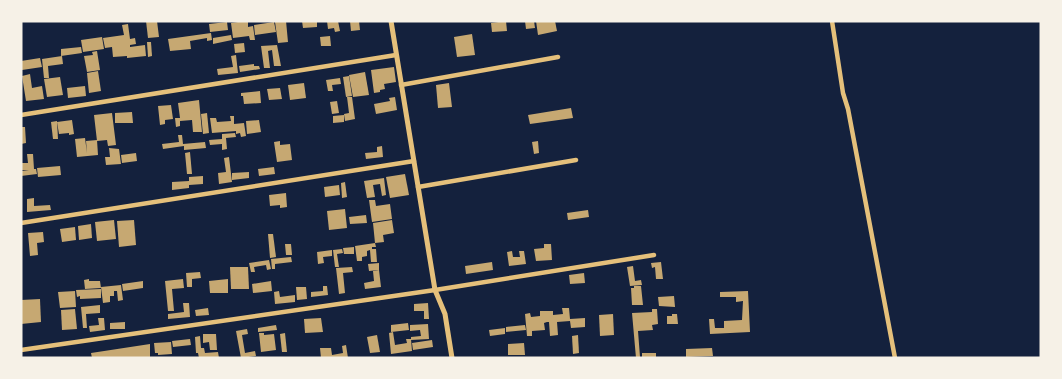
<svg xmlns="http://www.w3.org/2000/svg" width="1062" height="379" font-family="'PT Sans Narrow',sans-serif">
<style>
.building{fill:#c6a872}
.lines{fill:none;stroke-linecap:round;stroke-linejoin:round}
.minor{stroke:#e5c07b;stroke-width:4.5}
.tertiary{stroke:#e5c07b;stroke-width:5}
</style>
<rect width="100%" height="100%" fill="#14213d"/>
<!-- building -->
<g class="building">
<polygon points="146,21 157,21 159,37 148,38"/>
<polygon points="245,21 248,21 248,27 253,26 255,40 250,40 249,36 233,38 231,23"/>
<polygon points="286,21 288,42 278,43 275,22"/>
<polygon points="302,21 317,21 317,27 303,28"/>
<polygon points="327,21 338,21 340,31 335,32 334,28 328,29"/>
<polygon points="350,21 359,21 360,30 351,31"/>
<polygon points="506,21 507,31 492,32 491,23"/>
<polygon points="525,21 534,21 535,28 526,29"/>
<polygon points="536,21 555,21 557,31 538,35"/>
<polygon points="227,22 228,30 210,32 209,24"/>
<polygon points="274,22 276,32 255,35 254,25"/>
<polygon points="128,24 130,39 135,38 136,44 130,45 130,47 145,45 146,56 127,58 127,56 113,57 112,47 105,48 103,38 124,35 122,25"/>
<polygon points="211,33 212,40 207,41 207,38 190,41 191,49 170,51 168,39"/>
<polygon points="472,34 475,55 457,57 454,37"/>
<polygon points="231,35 232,40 213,44 213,38"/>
<polygon points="330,36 331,46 321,46 320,37"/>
<polygon points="102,37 104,49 83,52 81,40"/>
<polygon points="147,42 151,42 152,56 148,57"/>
<polygon points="244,43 245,52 235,53 234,44"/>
<polygon points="277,45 281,66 274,66 272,50 268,51 270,68 264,68 261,46"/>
<polygon points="81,47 82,53 61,56 61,49"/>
<polygon points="97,51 100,70 87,72 84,56 93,55 92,52"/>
<polygon points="236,55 238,73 218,75 217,69 233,67 231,56"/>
<polygon points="62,56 63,64 48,66 49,78 44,78 42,59"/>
<polygon points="40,58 42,67 22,70 21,61"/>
<polygon points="254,64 254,66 259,66 260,69 240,72 239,66"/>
<polygon points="394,67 396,82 384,84 385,89 380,90 380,92 374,93 371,70"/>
<polygon points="98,71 101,91 89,93 87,73"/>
<polygon points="365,72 369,95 353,97 349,75"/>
<polygon points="30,74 32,88 42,86 44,99 26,101 22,76"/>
<polygon points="349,76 352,96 346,97 343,77"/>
<polygon points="60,77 63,95 47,97 44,79"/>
<polygon points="340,78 341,84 332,85 333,91 328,91 326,80"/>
<polygon points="304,83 306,98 290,100 288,85"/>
<polygon points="449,83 452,107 438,108 436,85"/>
<polygon points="85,86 86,96 68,98 67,88"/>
<polygon points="280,88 282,99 269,100 267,89"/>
<polygon points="260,91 261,103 244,104 243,96 241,96 241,93"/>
<polygon points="347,97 352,97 355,119 345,121 344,114 349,113"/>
<polygon points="395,97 397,110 376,114 374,104 390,101 389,98"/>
<polygon points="199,100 202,132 193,132 192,120 180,121 180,126 176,127 175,118 180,118 178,103"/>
<polygon points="337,101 339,113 332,114 330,102"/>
<polygon points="171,105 173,119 165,120 165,124 160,125 158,106"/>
<polygon points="571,108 573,118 530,124 528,115"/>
<polygon points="132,112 133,123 115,123 115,113"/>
<polygon points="112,113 116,145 108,146 107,140 97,141 94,115"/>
<polygon points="207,113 209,133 203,134 201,114"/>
<polygon points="344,115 344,122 333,123 333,116"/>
<polygon points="230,116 234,116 234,124 244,123 246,136 241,137 240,133 236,134 236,131 212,133 210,118 216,118 217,122 231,121"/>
<polygon points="72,120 74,134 69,135 69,133 59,134 57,122"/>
<polygon points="259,120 261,132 247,134 246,121"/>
<polygon points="57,121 58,139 53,139 51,122"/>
<polygon points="21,127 25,127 26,143 21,144"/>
<polygon points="235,133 236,137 226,138 227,149 222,150 222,144 210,145 209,140 222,139 222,134"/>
<polygon points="178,135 182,135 183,144 205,142 206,148 184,150 184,146 163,149 162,144 179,142"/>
<polygon points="85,138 87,153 86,141 97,140 98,155 77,157 75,139"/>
<polygon points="280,141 280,145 290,144 292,160 277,162 274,142"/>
<polygon points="538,141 539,153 534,154 532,142"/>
<polygon points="382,146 383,157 366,159 365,153 377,152 377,147"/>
<polygon points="109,148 119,149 121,164 106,165 105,157 110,157"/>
<polygon points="190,152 192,174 187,174 185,153"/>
<polygon points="136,153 137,161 122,163 121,155"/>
<polygon points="27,154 33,154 34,169 36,169 37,174 21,176 21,171 29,170 21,170 21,163 28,163"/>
<polygon points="229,157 232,182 219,184 218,173 226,172 224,158"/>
<polygon points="60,166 61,175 38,177 37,168"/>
<polygon points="274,167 275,174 259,176 258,169"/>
<polygon points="249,172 249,178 232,180 232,173"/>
<polygon points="405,174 409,195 390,198 386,177"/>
<polygon points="203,176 203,184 189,185 189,188 172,190 172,182 189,181 189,177"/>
<polygon points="384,178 386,195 382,196 380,184 373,185 375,197 367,198 364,181"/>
<polygon points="345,182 347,197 342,198 341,183"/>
<polygon points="339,185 340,195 325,197 324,187"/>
<polygon points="286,193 287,207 280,208 280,205 270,206 269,195"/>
<polygon points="34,198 34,206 50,205 51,210 27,212 27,199"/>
<polygon points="369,200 375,200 376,206 390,204 392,219 372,222"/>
<polygon points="345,209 347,228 329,230 327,211"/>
<polygon points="588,210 589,217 568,220 567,213"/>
<polygon points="366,215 367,223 350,224 349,217"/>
<polygon points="114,220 116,239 97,241 95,222"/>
<polygon points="134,220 136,245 119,247 117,221"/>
<polygon points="392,220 394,233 383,235 384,242 375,243 373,223"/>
<polygon points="91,224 92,238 79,240 78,226"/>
<polygon points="75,227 76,240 62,242 60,229"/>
<polygon points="43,232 44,242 37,243 38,255 30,256 28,233"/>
<polygon points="268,234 273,234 276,257 270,258"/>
<polygon points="375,243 376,247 372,247 372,249 376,249 377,262 371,262 370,250 367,251 367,256 362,257 362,261 357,261 355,246"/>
<polygon points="285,244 291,244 292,255 286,255"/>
<polygon points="544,244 551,244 552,260 536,261 534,249 544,248"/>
<polygon points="354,247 354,254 344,254 343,248"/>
<polygon points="342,249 343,253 337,254 339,267 335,267 333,250"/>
<polygon points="332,250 332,256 323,257 324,263 318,264 317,252"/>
<polygon points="512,251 513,257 520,257 519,251 524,251 526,264 509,266 507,252"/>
<polygon points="291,257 292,262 275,264 275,269 272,269 271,259"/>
<polygon points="269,260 271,269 267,270 266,265 254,267 255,272 251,272 249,263"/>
<polygon points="492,262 493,270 466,274 465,266"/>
<polygon points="661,262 663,279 656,279 655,267 652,268 651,263"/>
<polygon points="379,263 379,270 369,271 368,264"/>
<polygon points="633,266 635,281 641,280 642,285 630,286 627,267"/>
<polygon points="230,267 248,267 249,289 231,289"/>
<polygon points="352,267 353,272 343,273 345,293 339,294 336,268"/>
<polygon points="379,270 381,287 365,289 364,283 374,281 373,271"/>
<polygon points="200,272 201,278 192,279 192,287 187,287 186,273"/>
<polygon points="584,273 585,283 570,284 569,275"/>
<polygon points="89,279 89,281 100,281 101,288 85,289 84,280"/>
<polygon points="183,279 184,288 172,289 174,311 168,311 165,281"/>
<polygon points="228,279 228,293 210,293 209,281"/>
<polygon points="143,281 143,288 123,291 122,284"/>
<polygon points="271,281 272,291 253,293 252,284"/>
<polygon points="121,285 123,300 118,301 117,291 114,291 114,296 110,296 110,302 103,303 101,287"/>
<polygon points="323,286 327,286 328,295 311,297 311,292 323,291"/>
<polygon points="634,286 641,286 643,305 632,305 631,288 634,288"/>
<polygon points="296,287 306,287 307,299 297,300"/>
<polygon points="101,289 101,298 80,299 80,296 77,297 76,290"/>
<polygon points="75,291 76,307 60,308 58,292"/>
<polygon points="279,291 280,297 295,295 295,302 275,304 274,292"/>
<polygon points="748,291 750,332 710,334 709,319 714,319 715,328 724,328 724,321 742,320 743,301 736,302 736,297 720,297 720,292"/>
<polygon points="674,296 675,307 659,306 658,297"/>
<polygon points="40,299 41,322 21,324 21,300"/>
<polygon points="183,303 189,303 190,317 168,319 168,314 184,312"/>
<polygon points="428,303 429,319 424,319 424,311 414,311 414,304"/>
<polygon points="100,305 100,313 86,314 87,328 83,328 81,307"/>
<polygon points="208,308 209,315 196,316 195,310"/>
<polygon points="562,308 569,308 570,319 585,318 585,327 571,328 570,321 557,322 558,335 550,336 549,322 547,322 544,323 545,330 532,331 532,336 527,336 525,314 530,313 531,317 540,316 540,311 553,311 553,315 563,314"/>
<polygon points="75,309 77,329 62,330 61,310"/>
<polygon points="652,309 657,309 658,324 652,325 653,330 638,331 640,357 636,358 632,313 652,312"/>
<polygon points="613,314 614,335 600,336 599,315"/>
<polygon points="672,314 677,314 678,324 667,324 667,316 672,316"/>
<polygon points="98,318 104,318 105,330 90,332 89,326 99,325"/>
<polygon points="321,318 323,332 305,333 304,319"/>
<polygon points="125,322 125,329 110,329 110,323"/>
<polygon points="408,323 409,330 391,332 391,325"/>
<polygon points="428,324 429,339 411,340 411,337 421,336 420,330 410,331 410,325"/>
<polygon points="276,325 277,330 258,332 258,328"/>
<polygon points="525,325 526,330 506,332 506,327"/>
<polygon points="505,328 505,334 490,336 489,330"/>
<polygon points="247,329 248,334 242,335 245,353 255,351 256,356 241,358 236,331"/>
<polygon points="393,332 395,345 407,343 406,339 411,339 412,351 391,354 389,333"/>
<polygon points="259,333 264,333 264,335 274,334 276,350 261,352"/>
<polygon points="285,333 287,352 282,352 280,334"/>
<polygon points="203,334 216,334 217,350 210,350 209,342 203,343"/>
<polygon points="377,335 380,352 370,353 367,337"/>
<polygon points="578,335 579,353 573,354 572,336"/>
<polygon points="200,336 201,348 204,348 205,353 218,352 219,358 199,358 198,353 196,353 195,337"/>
<polygon points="190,339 191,345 173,347 172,341"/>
<polygon points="432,340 433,347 413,350 412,343"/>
<polygon points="171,342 172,354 158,355 158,353 155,353 154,343"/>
<polygon points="524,343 525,355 508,355 508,344"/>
<polygon points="150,344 150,358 92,358 91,353"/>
<polygon points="346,345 348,358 321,358 320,348 331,348 332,355 343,353 342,346"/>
<polygon points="712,348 713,356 686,357 686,349"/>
<rect x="642" y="353" width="14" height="5"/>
</g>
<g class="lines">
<!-- minor -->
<g class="minor">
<polyline points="832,21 843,93 848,109 895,358"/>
<polyline points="401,85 558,57"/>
<polyline points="21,115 396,55"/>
<polyline points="418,187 576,160"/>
<polyline points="21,223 414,161"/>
<polyline points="21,350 435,290 654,255"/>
</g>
<!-- tertiary -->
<polyline class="tertiary" points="391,21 435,290 445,314 452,358"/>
</g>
<!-- border -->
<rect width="1062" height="379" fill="none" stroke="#f6f1e7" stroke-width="45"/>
</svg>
